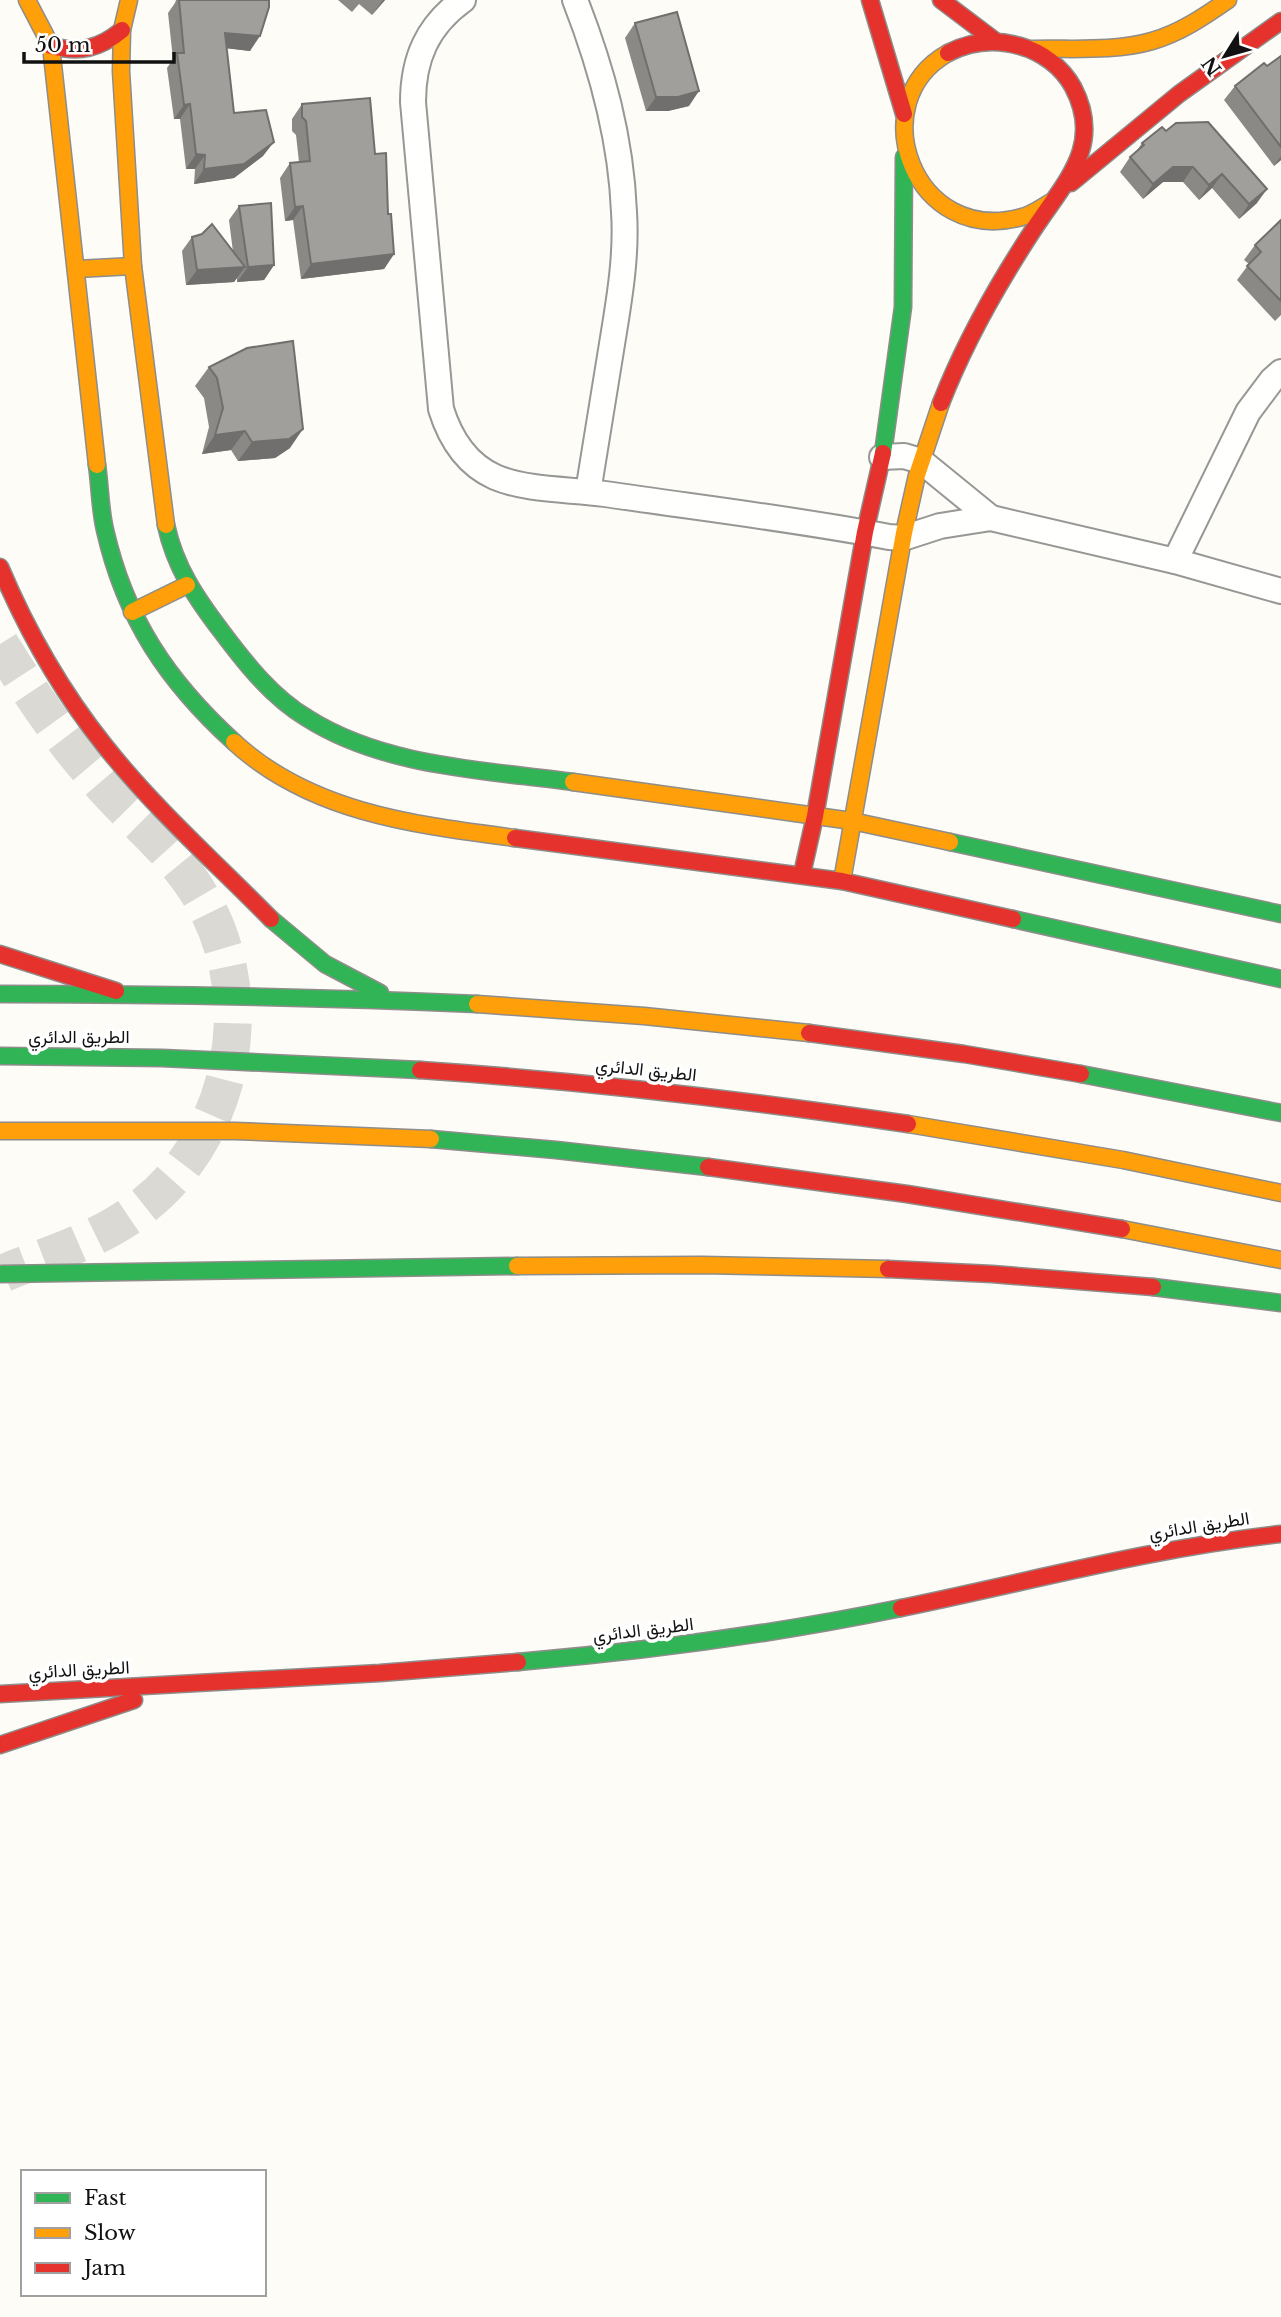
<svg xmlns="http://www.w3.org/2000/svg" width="1281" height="2317" font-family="'Libre Baskerville',Vazirmatn,serif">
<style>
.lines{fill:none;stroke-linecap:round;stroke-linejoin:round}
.highway-tunnel{stroke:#dad9d4;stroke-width:38;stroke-dasharray:38 19;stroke-linecap:butt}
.street-casing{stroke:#979795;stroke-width:28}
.fast-casing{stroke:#8e8d8b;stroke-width:19}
.slow-casing{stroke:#8e8d8b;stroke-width:19}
.jam-casing{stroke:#8e8d8b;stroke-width:19}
.street{stroke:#fffffe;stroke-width:24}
.fast{stroke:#30b455;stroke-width:16}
.slow{stroke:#ff9f0a;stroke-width:16}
.jam{stroke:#e5322d;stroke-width:16}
.wall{fill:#8a8986}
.shaded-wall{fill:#716f6d}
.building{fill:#a19f9c;stroke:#716f6d;stroke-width:2}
.labels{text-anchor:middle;stroke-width:7;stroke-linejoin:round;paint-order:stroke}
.street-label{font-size:18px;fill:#111;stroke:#fff}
</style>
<rect width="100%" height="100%" fill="#fdfcf7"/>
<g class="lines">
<!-- highway-tunnel -->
<path class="highway-tunnel" d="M0,644C30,692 61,739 99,781C129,816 166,845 192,883C262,984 240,1131 142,1207C102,1239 51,1254 4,1273"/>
<defs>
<g id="street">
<path d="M463,0C427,26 413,59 413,102L441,409C450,438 466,464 495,477C528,491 570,489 605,494C700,508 795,519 889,537L903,538L940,526L991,518L1175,561L1281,591"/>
<path d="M575,0C602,69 621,138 624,212C627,256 619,301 612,344C604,393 596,443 588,492"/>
<polyline points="882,457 904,456 921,461 991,518"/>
<polyline points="1175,561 1248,412 1272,380 1281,372"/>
</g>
<g id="fast">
<polyline points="883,453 903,307 904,157"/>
<path d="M97,465C100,486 100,509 105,530C125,618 167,681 234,742"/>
<path d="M166,525C175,567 196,598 222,632C246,664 272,697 307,718C384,767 485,770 573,782"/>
<polyline points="950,842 1281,914"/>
<polyline points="271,919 325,964 380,993"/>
<polyline points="1013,919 1281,979"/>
<path d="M0,994C159,994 318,997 477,1004"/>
<polyline points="0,1056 162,1058 420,1070"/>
<polyline points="1081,1074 1281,1113"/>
<polyline points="431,1139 556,1150 708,1167"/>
<polyline points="0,1274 517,1266"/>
<polyline points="1153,1287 1281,1303"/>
<path d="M518,1662C647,1651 775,1634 901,1608"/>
</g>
<g id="slow">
<polyline points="27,0 51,46 97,465"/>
<polyline points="129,0 122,30 121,71 133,266 166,525"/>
<path d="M1033,49C1072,48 1114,52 1152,41C1180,33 1205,16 1228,0"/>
<path d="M948,53C861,102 914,247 1022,217C1033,214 1042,207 1051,202"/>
<polyline points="77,269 133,266"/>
<polyline points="132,612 187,585"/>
<path d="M234,742C311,813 416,825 515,838"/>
<polyline points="573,782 852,821 950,842"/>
<polyline points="842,881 904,533 917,475 941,403"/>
<polyline points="477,1004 644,1016 809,1033"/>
<polyline points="908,1124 1123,1160 1281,1193"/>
<polyline points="0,1131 235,1131 431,1139"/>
<polyline points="1122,1229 1281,1260"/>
<polyline points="517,1266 702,1265 888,1269"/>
</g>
<g id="jam">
<polyline points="870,0 904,114"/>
<polyline points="941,0 994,40"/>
<path d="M51,46C80,53 99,49 122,30"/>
<polyline points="1071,183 1179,94 1281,21"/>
<path d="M941,403C959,357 982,313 1008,270C1019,252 1030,234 1042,217C1072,174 1101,140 1073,87C1062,67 1042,52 1020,46C996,39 971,41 948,53"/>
<path d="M0,567C27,631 61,691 105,746C155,809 215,862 271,919"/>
<polyline points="515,838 842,881 1013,919"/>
<polyline points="802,874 815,816 865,532 883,453"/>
<polyline points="0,954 116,991"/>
<polyline points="809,1033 964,1054 1081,1074"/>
<path d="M420,1070C584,1081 746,1100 908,1124"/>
<polyline points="708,1167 907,1194 1122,1229"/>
<polyline points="888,1269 992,1274 1153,1287"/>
<path d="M901,1608C1028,1582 1152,1548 1281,1534"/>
<polyline points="0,1694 380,1673 518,1662"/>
<polyline points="0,1745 134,1700"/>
</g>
</defs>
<!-- street casing -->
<use href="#street" class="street-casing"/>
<!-- fast casing -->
<use href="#fast" class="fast-casing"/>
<!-- slow casing -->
<use href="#slow" class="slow-casing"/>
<!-- jam casing -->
<use href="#jam" class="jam-casing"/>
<!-- street -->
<use href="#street" class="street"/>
<!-- fast -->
<use href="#fast" class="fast"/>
<!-- slow -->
<use href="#slow" class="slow"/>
<!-- jam -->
<use href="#jam" class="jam"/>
</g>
<!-- wall -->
<g class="wall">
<polygon points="176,0 269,0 250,51 227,48 234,113 263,156 234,178 194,184 195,169 186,169 180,119 174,119 167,68 173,59 168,13 175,3"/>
<polygon points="338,0 385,0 372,15 359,4 352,12"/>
<polygon points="635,23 689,106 668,111 646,111 625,38"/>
<polygon points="1281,56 1281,160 1274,166 1224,100 1235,86 1267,66"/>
<polygon points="302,104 375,154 388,214 394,254 384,269 301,279 293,220 285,221 280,178 290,163 299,162 296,135 292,131 292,119"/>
<polygon points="1176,123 1257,203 1239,219 1212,188 1199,200 1183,182 1163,182 1143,199 1120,172 1130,157 1136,152 1142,143 1166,131"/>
<polygon points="239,206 274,265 264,280 237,282 237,278 234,282 186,285 182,251 192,237 233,252 229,220"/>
<polygon points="1281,220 1281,315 1275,321 1237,280 1249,264 1244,260 1255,245"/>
<polygon points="209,367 290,448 275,458 238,461 231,450 202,454 209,427 204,398 195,386"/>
</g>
<!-- shaded-wall -->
<g class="shaded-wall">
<polygon points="383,0 385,0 372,15"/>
<polygon points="225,33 260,36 250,51 215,47"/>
<polygon points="699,91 689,106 668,111 646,111 656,97"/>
<polygon points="190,104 180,119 174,119 184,105"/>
<polygon points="274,142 263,156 234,178 194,184 204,169"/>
<polygon points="196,154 205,155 195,169 186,169"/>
<polygon points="1281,156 1281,160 1274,166"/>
<polygon points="1173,167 1193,167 1183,182 1163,182 1143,199 1153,184"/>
<polygon points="1222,174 1212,188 1199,200 1209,185"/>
<polygon points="1267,189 1257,203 1239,219 1249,204"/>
<polygon points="303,206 293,220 285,221 295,207"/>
<polygon points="394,254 384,269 301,279 311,264"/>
<polygon points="274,265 264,280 237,282 248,267"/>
<polygon points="245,267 234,282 186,285 197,270"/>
<polygon points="303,429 290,448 275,458 238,461 252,442"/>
<polygon points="245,431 231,450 202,454 215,435"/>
</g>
<!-- building -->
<g class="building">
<polygon points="179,0 269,0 269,7 260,36 225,33 234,113 266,110 274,142 244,164 204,169 205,155 196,154 190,104 184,105 177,53 184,53"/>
<polygon points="677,12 699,91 678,97 656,97 635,23"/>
<polygon points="1281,56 1281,147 1235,86 1264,63 1267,66"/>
<polygon points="370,98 375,154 386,153 388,214 391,214 394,254 311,264 303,206 295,207 290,163 310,161 306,121 302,117 302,104"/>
<polygon points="1208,122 1267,189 1249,204 1222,174 1209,185 1193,167 1173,167 1153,184 1130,157 1144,145 1142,143 1162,127 1166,131 1176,123"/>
<polygon points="271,203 274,265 248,267 239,206"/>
<polygon points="1281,220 1281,301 1247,266 1261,252 1255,245"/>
<polygon points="212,224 245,267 197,270 192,237 202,234"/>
<polygon points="293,341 303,429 289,439 252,442 245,431 215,435 223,408 217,378 209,367 247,348"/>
</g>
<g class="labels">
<!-- street labels -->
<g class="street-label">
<text x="79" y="1043">الطريق الدائري</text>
<text transform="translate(646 1070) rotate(6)" y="6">الطريق الدائري</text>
<text transform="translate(1199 1526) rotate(-9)" y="6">الطريق الدائري</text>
<text transform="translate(643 1630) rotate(-7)" y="6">الطريق الدائري</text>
<text transform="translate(79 1670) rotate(-3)" y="6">الطريق الدائري</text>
</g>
</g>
<!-- legend -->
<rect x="21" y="2170" width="245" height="126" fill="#ffffff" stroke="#a0a0a0" stroke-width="2"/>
<rect x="35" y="2193" width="35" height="10" fill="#30b455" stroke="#a0a0a0" stroke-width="2"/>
<text x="84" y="2205" font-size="21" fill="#111111">Fast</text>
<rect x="35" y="2228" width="35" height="10" fill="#ff9f0a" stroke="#a0a0a0" stroke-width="2"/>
<text x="84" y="2240" font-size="21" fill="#111111">Slow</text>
<rect x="35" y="2263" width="35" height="10" fill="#e5322d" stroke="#a0a0a0" stroke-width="2"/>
<text x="84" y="2275" font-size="21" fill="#111111">Jam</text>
<!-- north arrow -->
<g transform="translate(1225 56) rotate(233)" stroke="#ffffff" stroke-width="5" paint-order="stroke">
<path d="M0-5L12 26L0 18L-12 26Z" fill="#111111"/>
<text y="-10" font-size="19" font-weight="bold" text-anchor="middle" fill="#111111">N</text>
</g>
<!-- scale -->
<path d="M24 52v10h150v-10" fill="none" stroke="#111111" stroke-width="3.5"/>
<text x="35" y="52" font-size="21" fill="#111111" stroke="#ffffff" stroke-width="5" paint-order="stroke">50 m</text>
</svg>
